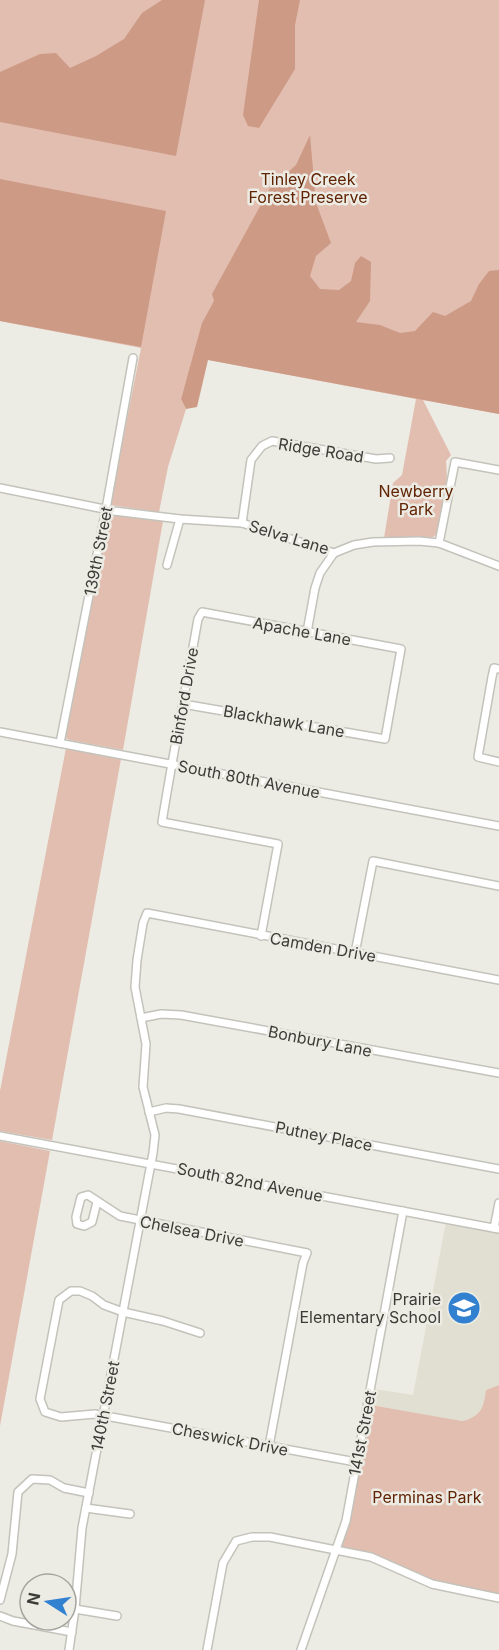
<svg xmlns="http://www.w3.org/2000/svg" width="499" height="1650" font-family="Inter,sans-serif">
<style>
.built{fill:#e0dfd1}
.green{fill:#e2beb0}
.forest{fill:#cd9a86}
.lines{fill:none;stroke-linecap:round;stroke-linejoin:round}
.minor-casing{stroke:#c3c2bb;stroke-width:10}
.minor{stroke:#fff;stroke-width:7}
.labels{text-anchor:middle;stroke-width:5;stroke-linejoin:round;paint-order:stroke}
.park-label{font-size:16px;fill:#602303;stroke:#ecece4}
.street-label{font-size:16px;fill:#3b3b38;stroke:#ecece4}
.poi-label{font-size:16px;fill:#3b3b38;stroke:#ecece4;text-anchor:end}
</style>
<rect width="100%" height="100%" fill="#ecece4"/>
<!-- built -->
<polygon class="built" points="446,1222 499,1232 499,1385 486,1390 486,1401 477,1416 462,1421 371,1405 374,1389 413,1395"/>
<!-- green -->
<g class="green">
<polygon points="0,0 499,0 499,414 423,400 451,455 446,461 447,479 437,534 433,537 384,538 393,483 402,475 416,399 193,357 181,399 186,409 168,467 159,512 110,505 141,348 0,321"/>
<polygon points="113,513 163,521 123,750 69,740 66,738 66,734 107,517"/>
<polygon points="66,748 121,759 52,1140 0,1131 0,1091"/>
<polygon points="0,1141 50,1151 0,1426"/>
<path d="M499,1385V1595L432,1581L341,1546L350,1514L371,1405L462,1421C481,1417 484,1407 486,1390Z"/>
</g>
<!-- forest -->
<g class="forest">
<polygon points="162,0 205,0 176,156 0,122 0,72 40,54 56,53 70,68 96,56 124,39 142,13"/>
<polygon points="259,0 300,0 295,25 295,69 259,128 248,126 243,115"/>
<polygon points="310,135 316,203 331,243 316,256 310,276 320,289 339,290 351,281 355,263 361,256 371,262 370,301 356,322 380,325 400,333 415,331 433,312 445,316 471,301 479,284 489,271 499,270 499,414 208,360 197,407 186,409 181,399 202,323 214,301 212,294 270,188 296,165"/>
<polygon points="0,179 166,211 141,347 0,321"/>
</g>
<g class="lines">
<defs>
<g id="minor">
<polyline points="0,488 114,511 180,519 242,523 334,553 354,545 373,542 419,541 439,543 499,566"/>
<polyline points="242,523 251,460 262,446 272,441 376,459 390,458"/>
<polyline points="439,543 455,462 499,470"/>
<polyline points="167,565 180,519"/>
<polyline points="307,632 315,588 320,573 334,553"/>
<polyline points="499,669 494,668 492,677 478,757 499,762"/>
<path d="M183,704L385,739L401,649L202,612L198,619C186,687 173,755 162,822L278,844L261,936"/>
<polyline points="0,732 499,826"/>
<polyline points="60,743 106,509 133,358"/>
<polyline points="355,953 373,861 499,886"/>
<polyline points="141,1018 161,1014 181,1015 499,1073"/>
<polyline points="149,1112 166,1108 179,1109 499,1169"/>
<polyline points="0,1136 499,1229"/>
<polyline points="97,1202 92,1222 84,1226 77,1224 76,1217 81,1197 88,1195 120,1216 307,1253 303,1263 269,1446"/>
<polyline points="494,1228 499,1203"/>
<polyline points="200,1333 163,1321 123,1312 104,1305 92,1296 80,1291 71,1291 59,1300 40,1399 45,1412 61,1417 95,1414 356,1462"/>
<polyline points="86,1508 130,1514"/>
<polyline points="0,1600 12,1554 18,1492 32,1479 50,1480 64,1488 89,1493"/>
<polyline points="75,1609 117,1616"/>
<polyline points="0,1616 13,1621 72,1632"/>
<polyline points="69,1650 75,1609 82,1528 153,1153 155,1135 143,1087 146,1044 135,987 137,960 143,923 147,913 499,980"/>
<polyline points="207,1650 223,1563 236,1541 252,1537 270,1537 371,1557 432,1584 499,1598"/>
<polyline points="301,1650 346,1521 403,1211"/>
</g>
</defs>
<!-- minor casing -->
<use href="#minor" class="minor-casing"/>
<!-- minor -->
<use href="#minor" class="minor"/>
</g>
<!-- icons -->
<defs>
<symbol id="school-disc" viewBox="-11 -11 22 22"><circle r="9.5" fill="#3280d0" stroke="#ecece4"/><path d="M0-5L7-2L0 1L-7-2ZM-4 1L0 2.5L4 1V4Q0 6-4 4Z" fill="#fff"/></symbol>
</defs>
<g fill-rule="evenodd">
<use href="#school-disc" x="445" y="1289" width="38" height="38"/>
</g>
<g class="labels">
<!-- park labels -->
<g class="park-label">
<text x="308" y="185">Tinley Creek<tspan x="308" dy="18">Forest Preserve</tspan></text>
<text x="416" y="497">Newberry<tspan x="416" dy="18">Park</tspan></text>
<text x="427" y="1503">Perminas Park</text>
</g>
<!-- street labels -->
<g class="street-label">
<text transform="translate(321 450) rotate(9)" y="6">Ridge Road</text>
<text transform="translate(289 537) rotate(17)" y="6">Selva Lane</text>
<text transform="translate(98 551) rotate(-79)" y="6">139th Street</text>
<text transform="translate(302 631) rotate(10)" y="6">Apache Lane</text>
<text transform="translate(184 696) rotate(-80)" y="6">Binford Drive</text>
<text transform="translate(284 721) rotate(10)" y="6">Blackhawk Lane</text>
<text transform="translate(249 779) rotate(11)" y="6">South 80th Avenue</text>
<text transform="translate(323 947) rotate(10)" y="6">Camden Drive</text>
<text transform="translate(320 1041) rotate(11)" y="6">Bonbury Lane</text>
<text transform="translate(324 1136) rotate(11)" y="6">Putney Place</text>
<text transform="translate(250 1182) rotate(11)" y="6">South 82nd Avenue</text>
<text transform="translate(192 1231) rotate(11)" y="6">Chelsea Drive</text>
<text transform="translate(105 1406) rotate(-79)" y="6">140th Street</text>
<text transform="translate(362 1433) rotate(-79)" y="6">141st Street</text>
<text transform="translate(230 1439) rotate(11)" y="6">Cheswick Drive</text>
</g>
<!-- poi labels -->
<g class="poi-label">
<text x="441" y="1305">Prairie<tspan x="441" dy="18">Elementary School</tspan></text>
</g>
</g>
<!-- north arrow -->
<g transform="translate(48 1602) rotate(282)"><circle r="28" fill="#ecece4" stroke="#a5a59f" stroke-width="1.5"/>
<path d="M0-4.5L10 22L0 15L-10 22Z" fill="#3280d0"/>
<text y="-9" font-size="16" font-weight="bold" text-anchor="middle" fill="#3b3b38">N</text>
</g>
</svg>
